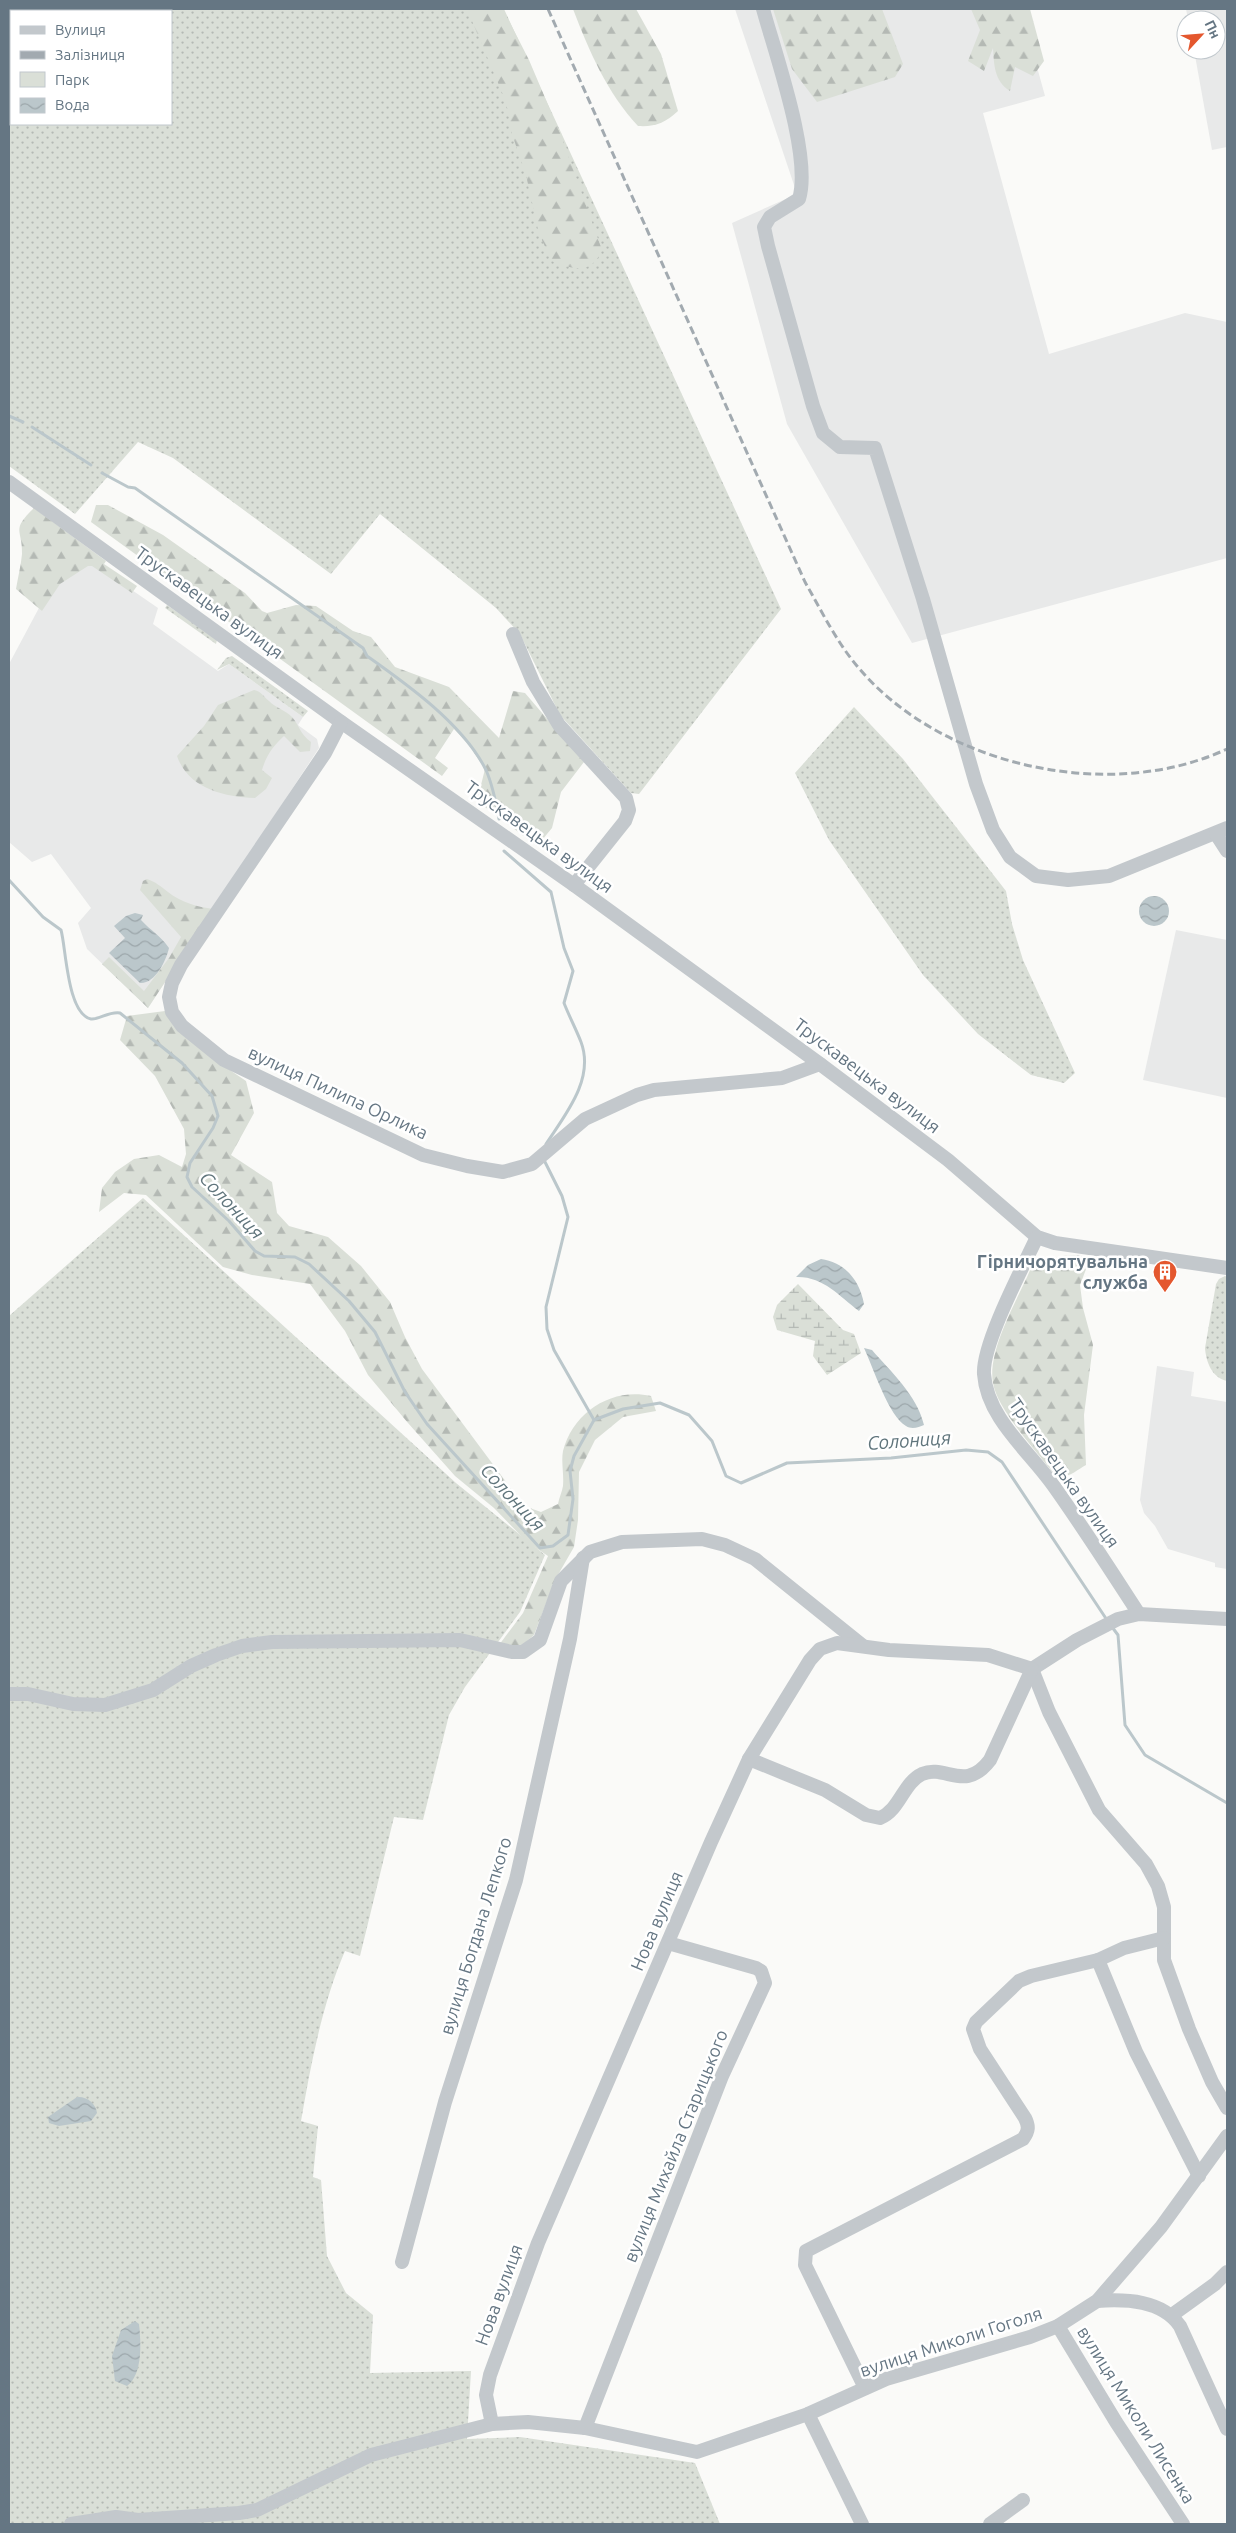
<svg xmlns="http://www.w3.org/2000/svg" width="1236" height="2533" font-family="Ubuntu,sans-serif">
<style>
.built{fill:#e8e9e9}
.green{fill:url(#green-dots);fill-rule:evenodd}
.forest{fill:url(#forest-firs)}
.wetland{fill:url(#wetland-marsh)}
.water{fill:url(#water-waves)}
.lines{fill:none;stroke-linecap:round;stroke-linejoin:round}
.stream{stroke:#bbc7cb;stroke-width:3}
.minor{stroke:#c3c8cc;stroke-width:14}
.rail{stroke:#a2aab0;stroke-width:3;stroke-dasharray:8 4;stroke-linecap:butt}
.labels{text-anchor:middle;stroke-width:5;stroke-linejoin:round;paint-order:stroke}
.street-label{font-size:18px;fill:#657683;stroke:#fff}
.poi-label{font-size:18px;font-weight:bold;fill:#657683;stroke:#fff;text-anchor:end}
.water-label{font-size:19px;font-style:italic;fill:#60757c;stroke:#fff}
</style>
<defs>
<pattern id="green-dots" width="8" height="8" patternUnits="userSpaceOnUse" patternTransform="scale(1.25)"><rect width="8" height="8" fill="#dadfd7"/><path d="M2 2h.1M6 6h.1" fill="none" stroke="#b4b9b4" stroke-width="1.8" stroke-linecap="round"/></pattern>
<pattern id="forest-firs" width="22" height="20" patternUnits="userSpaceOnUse" patternTransform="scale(1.25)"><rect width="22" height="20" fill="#dadfd7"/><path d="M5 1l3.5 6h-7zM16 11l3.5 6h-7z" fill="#b4b9b4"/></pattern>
<pattern id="wetland-marsh" width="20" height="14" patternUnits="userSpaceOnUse" patternTransform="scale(1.25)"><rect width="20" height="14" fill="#dadfd7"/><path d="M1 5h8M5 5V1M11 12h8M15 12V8" fill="none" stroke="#b4b9b4"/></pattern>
<pattern id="water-waves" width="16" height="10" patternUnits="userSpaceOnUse" patternTransform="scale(1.25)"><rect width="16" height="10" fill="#bbc7cb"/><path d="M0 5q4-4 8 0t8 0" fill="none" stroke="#9ca6aa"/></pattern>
</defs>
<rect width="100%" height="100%" fill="#fafaf8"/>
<!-- built -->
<g class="built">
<polygon points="735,9 1021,9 1045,96 983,113 1049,354 1185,313 1227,322 1227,558 912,643 787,424 732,223 797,194"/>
<polygon points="1186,9 1227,9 1227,147 1212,150 1194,50 1216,50 1216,20 1188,20"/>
<polygon points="71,548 158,608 153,624 218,671 229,664 303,717 298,725 317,739 319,748 148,1008 87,949 78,923 91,908 51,854 32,862 9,842 9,664"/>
<polygon points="1176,930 1227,940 1227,1098 1143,1080"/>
<polygon points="1157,1366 1194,1372 1191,1396 1227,1402 1227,1569 1215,1567 1215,1563 1168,1549 1155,1526 1144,1513 1140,1500"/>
</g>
<!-- green -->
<g class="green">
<path d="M9,9H504L781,609L639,794L631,793L560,715L520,634L496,608L380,514L331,574L173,458L138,442L75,514L9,466ZM11,11H171V124H11Z"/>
<polygon points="167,605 217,640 216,644 165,608"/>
<polygon points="232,656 308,711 303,717 229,664 217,670 226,658"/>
<polygon points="854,707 903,759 1006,891 1012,924 1023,960 1075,1073 1064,1083 1031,1075 978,1034 923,975 829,840 795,773"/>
<path d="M143,1198L456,1483L545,1555L520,1612L465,1687L449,1715L423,1820L394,1817L360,1956L345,1951C322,2004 311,2064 301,2121L318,2126L313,2177L321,2180L327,2256L346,2293L373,2315L370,2373L471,2371L467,2439L520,2437L695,2463L720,2524H9V1316Z"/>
<path d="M1225,1276L1227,1277V1381C1212,1378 1206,1362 1205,1348L1216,1284L1219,1279Z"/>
</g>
<!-- forest -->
<g class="forest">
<path d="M467,9H503L529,60L560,133L602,250C591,275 574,270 552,261L539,234L526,175L512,134L506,102Z"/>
<path d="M573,9H636L661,54L678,111C665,123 655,127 638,126C607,93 589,51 573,9Z"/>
<polygon points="773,9 882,9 903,64 895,77 817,102 792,69"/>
<path d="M971,9H1030L1044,61L1033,76L1015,67L1010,91C994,81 994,64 993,48L984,71L968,61L980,30Z"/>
<polygon points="96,505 108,505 163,535 245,593 262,611 267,613 296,605 316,606 353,631 371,637 395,667 449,687 499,738 513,691 525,693 584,762 561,792 552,828 537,846 473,798 480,789 485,769 469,745 454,729 435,758 448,768 442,776 91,522"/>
<path d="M34,508L106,561L104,564L137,586L132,593L92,566H88L60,584L42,611L16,589C18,577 21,565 22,554C23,529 10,531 34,508Z"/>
<path d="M254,690C262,692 263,696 269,701C276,708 285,710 292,717C300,726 299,733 311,742L310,751L300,752L284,736C273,746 266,756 262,770L272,778L266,789L255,798C223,797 188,788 177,756L204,726L218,705Z"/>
<path d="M147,879C156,882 160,886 168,892C180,902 198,907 213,909L148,1008L102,964L109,957L144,991L169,958L181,937L140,890L143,881Z"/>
<path d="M165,1011L221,1064L246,1081L254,1113L231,1155L272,1182L277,1213L289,1226L328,1237L361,1266L390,1302L405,1337L422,1369L524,1506L541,1512L558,1504C559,1498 562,1492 563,1486C564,1474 561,1462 563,1451C573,1412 612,1387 651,1396L656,1411L623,1417L595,1440L579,1472L578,1520L574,1547L555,1580L534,1635L519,1648L499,1645L523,1613L548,1556L527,1542L494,1508L455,1476L408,1423L368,1375L345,1331L310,1284L252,1275L223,1267L146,1195L124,1193L99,1212L102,1188L115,1172L134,1159L159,1155L182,1167L186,1154L184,1129L155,1076L120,1040L127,1016Z"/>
<path d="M1078,1255L1086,1259L1088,1264L1080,1285L1083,1308L1093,1345L1084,1415L1086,1465C1075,1471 1066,1481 1054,1474C1037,1452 997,1409 993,1383C987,1350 1018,1299 1031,1268L1061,1256Z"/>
</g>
<!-- wetland -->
<polygon class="wetland" points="798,1284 843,1330 854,1334 861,1353 827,1375 813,1356 815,1341 777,1330 773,1317 777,1305"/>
<!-- water -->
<g class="water">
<circle cx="1154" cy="911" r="15"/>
<path d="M135,913L143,915L141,920C150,930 161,936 169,948C166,961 155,984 140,983L109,953L125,938L114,926L126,916Z"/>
<path d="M821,1259C845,1262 860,1281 864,1304L859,1311C839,1296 823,1276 796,1277L808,1265Z"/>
<path d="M864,1348L872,1350C891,1372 917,1395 924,1425C919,1427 912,1430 906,1426C889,1417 873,1367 864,1348Z"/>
<path d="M77,2097C86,2096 96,2103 97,2113L91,2121L59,2126L49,2123L48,2117Z"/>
<path d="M135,2321L139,2324C141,2342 143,2374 127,2386L115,2381L112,2356L121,2330Z"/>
</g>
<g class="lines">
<!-- stream -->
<g class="stream">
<polyline points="9,416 23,422"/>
<polyline points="32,427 91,465"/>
<path d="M102,473L128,487L135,488L363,648L367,656C408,685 463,724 486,770C493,786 496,802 499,819"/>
<path d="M504,851L551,892L564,948L573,971L564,1003C569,1016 576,1029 581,1042C595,1079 565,1115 546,1144"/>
<path d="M9,880L43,917L61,930C66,947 67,1014 91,1019C99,1020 109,1011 120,1013L182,1063L212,1096L218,1116L213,1128L190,1163L187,1177L192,1187L229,1221L255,1251L264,1256L295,1257L309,1264L349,1301L375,1332L405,1392L427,1424L540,1548L553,1546L568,1535L573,1499L570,1471L574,1456L594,1420L623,1409L660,1403L689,1415L712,1441L726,1476L741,1483L787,1463L891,1458L966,1450L988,1452L1002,1462L1107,1620"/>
<polyline points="545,1162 562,1196 568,1217 546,1307 547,1329 554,1350 594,1420"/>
<polyline points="1112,1627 1118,1635 1125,1725 1145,1755 1227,1803"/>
</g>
<!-- minor -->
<g class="minor">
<path d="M763,9C775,53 812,157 799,199L770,217L764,227L768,246L813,406L823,433L840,447L875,448L923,599L976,784L993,830L1010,857L1036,876L1068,880L1109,876L1227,828"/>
<polyline points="9,482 341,722 574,885 820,1064 948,1160 1037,1237 1055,1243 1227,1268"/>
<polyline points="513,634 533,682 559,725 626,798 629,810 625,821 574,885"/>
<polyline points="341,722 325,753 181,965 172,983 169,997 172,1012 182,1026 224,1060 423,1155 467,1166 503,1172 532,1164 585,1119 637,1095 654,1090 782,1078 820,1064"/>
<polyline points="1216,834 1227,851"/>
<path d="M1037,1237C1023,1267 982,1344 984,1374C987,1418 1029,1451 1053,1485C1083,1527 1111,1571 1139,1614"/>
<polyline points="1032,1669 1049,1712 1099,1810 1146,1864 1158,1886 1164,1907 1164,1960 1189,2029 1212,2082 1227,2108"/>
<polyline points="1032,1669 1077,1640 1118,1619 1139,1614 1227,1619"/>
<polyline points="9,1694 28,1694 73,1704 105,1705 153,1690 191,1666 216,1655 242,1646 272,1642 460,1640 512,1652 523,1652 540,1640 561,1581 590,1552 622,1542 702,1539 725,1545 755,1559 863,1646"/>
<path d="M749,1759L825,1790L866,1815L880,1818C900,1810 903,1783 922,1774C946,1764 965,1793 990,1760L1032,1669"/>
<polyline points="1098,1960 1136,2052 1199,2176"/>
<polyline points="402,2262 445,2102 516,1880 570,1639 583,1558"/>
<path d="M1097,2301C1126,2299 1162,2300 1180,2326L1227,2429"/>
<polyline points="1172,2315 1215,2284 1227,2272"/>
<polyline points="1058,2326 1116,2422 1183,2524"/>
<path d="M865,2388L805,2265L806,2251L1023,2139C1029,2131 1029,2126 1025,2118L980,2049L973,2029L976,2022L1019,1981L1031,1976L1098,1960L1124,1948L1164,1938"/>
<polyline points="808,2414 862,2524"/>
<polyline points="492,2424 486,2395 490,2375 538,2243 711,1842 749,1759 810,1660 820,1649 837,1643 889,1650 988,1655 1032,1669"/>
<polyline points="585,2428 722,2076 765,1983 761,1971 756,1968 668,1943"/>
<polyline points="71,2524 116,2517 138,2520 239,2513 257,2510 371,2455 492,2424 528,2422 585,2428 697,2452 808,2414 886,2379 1030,2337 1058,2326 1097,2301 1161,2227 1227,2136"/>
<polyline points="990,2524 1023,2500"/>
</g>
<!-- rail -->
<path class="rail" d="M548,9L805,582C821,610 836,641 857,666C940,766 1109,804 1227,749"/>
</g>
<!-- icons -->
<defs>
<symbol id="building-pin" viewBox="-11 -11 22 30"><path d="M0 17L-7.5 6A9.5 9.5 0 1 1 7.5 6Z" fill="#e4572e" stroke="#fff"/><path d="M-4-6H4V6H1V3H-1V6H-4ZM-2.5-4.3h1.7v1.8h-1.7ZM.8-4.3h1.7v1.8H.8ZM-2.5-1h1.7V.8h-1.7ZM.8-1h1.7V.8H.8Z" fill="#fff"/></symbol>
</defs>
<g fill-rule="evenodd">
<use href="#building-pin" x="1151" y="1258" width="28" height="38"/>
</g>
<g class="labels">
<!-- street labels -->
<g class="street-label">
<text transform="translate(209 603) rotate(36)" y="6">Трускавецька вулиця</text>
<text transform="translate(539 837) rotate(36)" y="6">Трускавецька вулиця</text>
<text transform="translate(867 1076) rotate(37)" y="6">Трускавецька вулиця</text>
<text transform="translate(338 1093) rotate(25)" y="6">вулиця Пилипа Орлика</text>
<text transform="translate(1064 1473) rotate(55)" y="6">Трускавецька вулиця</text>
<text transform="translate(657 1921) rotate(-67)" y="6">Нова вулиця</text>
<text transform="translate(476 1936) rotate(-73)" y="6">вулиця Богдана Лепкого</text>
<text transform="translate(676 2146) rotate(-68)" y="6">вулиця Михайла Старицького</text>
<text transform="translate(499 2295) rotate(-70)" y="6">Нова вулиця</text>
<text transform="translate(951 2342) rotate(-18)" y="6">вулиця Миколи Гоголя</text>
<text transform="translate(1136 2415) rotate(58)" y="6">вулиця Миколи Лисенка</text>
</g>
<!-- poi labels -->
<g class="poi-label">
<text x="1148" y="1268">Гірничорятувальна<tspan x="1148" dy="21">служба</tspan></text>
</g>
<!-- water labels -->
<g class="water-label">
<text transform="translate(232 1205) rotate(47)" y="7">Солониця</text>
<text transform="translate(909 1440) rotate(-4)" y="7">Солониця</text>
<text transform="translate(513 1497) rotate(47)" y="7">Солониця</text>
</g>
</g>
<!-- border -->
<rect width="1236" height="2533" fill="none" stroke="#657683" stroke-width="20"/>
<!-- legend -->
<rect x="10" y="10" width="162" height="115" fill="#ffffff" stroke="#c1c8cd"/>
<rect x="20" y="26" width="25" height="8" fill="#c3c8cc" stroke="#c1c8cd"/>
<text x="55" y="35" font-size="15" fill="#657683">Вулиця</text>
<rect x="20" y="51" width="25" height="8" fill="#a2aab0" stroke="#c1c8cd"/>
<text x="55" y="60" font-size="15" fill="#657683">Залізниця</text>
<rect x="20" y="72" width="25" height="15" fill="#dadfd7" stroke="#c1c8cd"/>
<text x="55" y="85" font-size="15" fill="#657683">Парк</text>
<rect x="20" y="98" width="25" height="15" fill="url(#water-waves)" stroke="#c1c8cd"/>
<text x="55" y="110" font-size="15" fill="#657683">Вода</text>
<!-- north arrow -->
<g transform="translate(1201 35) rotate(64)"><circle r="24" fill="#ffffff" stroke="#c1c8cd"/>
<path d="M0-4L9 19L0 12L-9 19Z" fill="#e4572e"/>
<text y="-8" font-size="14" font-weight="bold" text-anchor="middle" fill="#657683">Пн</text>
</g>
</svg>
